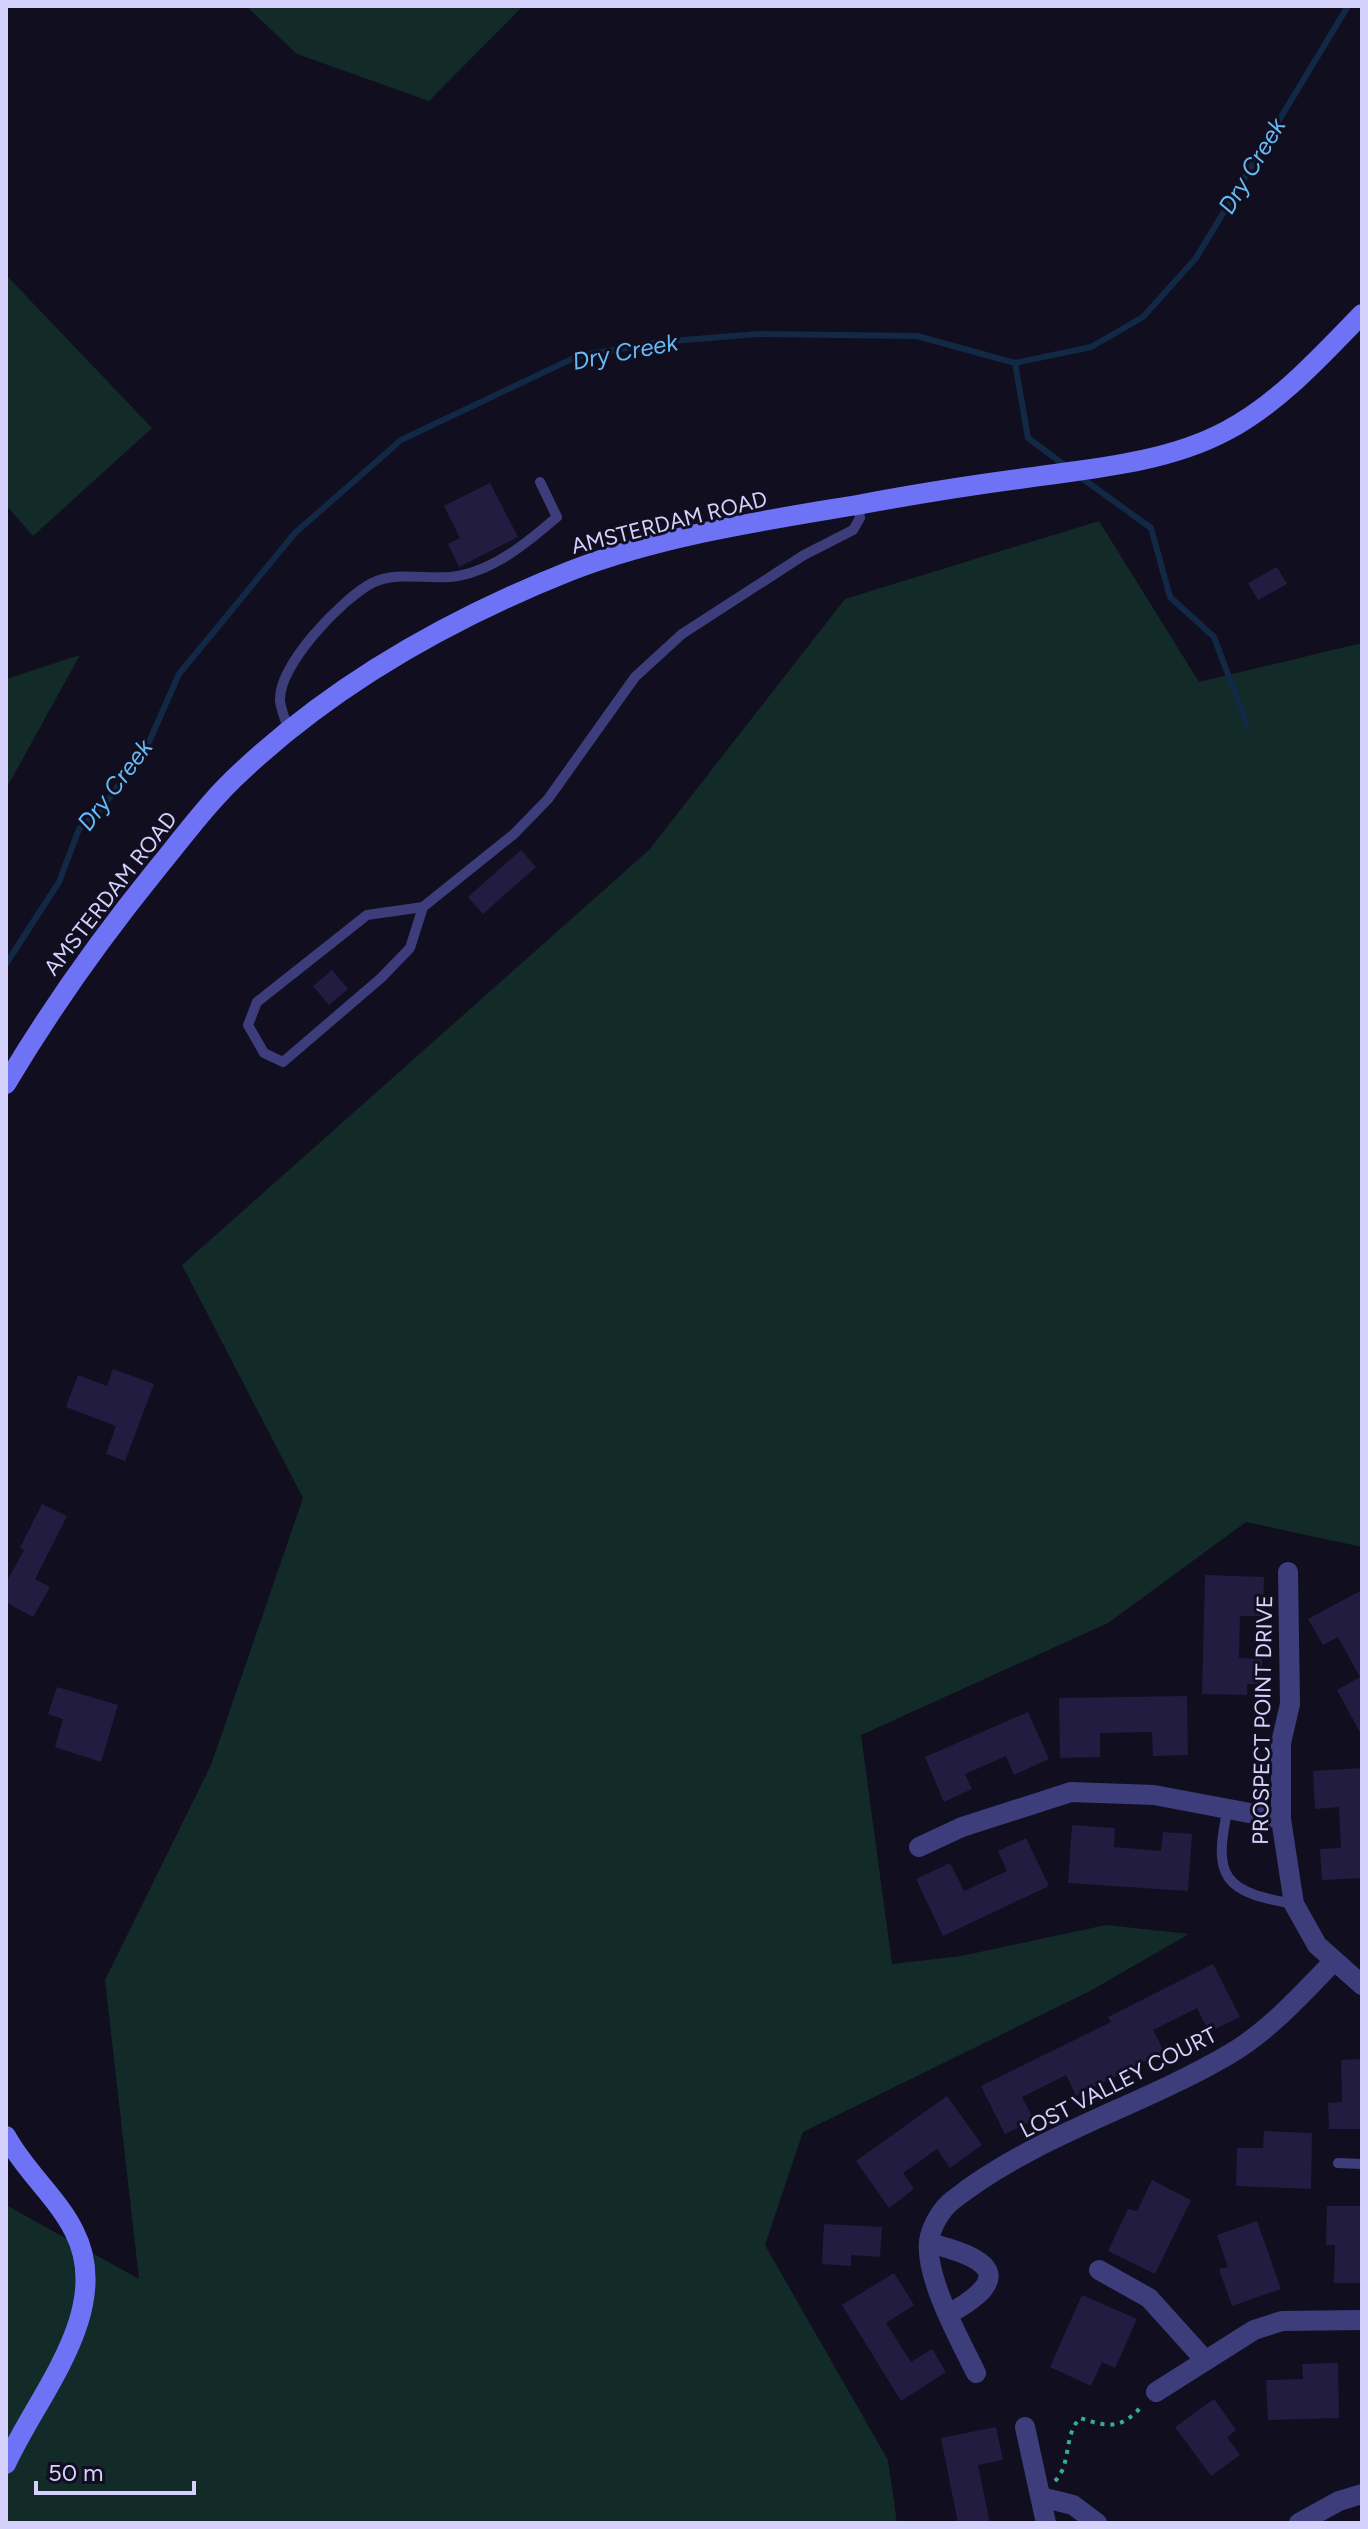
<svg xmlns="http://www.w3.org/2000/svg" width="1368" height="2529" font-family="Figtree,sans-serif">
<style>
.green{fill:#122a28}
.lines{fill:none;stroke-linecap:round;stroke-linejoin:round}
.stream{stroke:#122946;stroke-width:6}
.building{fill:#211c40}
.path{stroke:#36ab9e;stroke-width:4;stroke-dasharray:4 6;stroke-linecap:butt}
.lane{stroke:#3d3d7c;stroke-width:10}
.street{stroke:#3d3d7c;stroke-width:20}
.secondary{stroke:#6e72f5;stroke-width:20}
.labels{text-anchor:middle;stroke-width:6;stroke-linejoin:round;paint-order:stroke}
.street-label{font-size:22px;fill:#d4d1fc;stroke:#110e20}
.water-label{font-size:24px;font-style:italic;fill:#66baf5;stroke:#110e20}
</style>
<rect width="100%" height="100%" fill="#110e20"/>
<!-- green -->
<g class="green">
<polygon points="246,6 523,6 429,101 297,54"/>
<polygon points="6,275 152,428 33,536 6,505"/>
<polygon points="1099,521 1199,682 1362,643 1362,1547 1246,1522 1108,1623 861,1735 892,1964 961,1956 1106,1925 1189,1934 1090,1991 803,2132 765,2245 888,2460 897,2523 6,2523 6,2205 139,2279 105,1980 211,1765 303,1498 182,1265 649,850 845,599"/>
<polygon points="80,655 6,789 6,679"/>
</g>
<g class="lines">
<!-- stream -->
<g class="stream">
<polyline points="1015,363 1028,438 1067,467"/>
<polyline points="1079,476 1151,528 1170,597 1214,637 1247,725"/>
<polyline points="6,964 59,882 79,829 103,807 148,744 179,674 295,533 401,440 578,356 660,342 758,334 917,336 1015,363 1091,347 1143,317 1196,258 1348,6"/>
</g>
</g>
<!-- building -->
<g class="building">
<polygon points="490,483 518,537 459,567 448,544 460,538 444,506"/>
<polygon points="1277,567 1287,584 1258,600 1248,583"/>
<polygon points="521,850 536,867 483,914 468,897"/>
<polygon points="332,970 348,989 329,1005 313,986"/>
<polygon points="113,1369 154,1384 125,1461 106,1454 116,1426 66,1407 78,1375 107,1386"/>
<polygon points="42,1504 67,1516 35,1579 50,1587 33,1617 6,1602 6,1583 24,1550 20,1548"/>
<polygon points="1205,1575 1264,1577 1263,1616 1240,1616 1239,1658 1262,1659 1262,1684 1247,1684 1247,1695 1202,1694"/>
<polygon points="1362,1590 1362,1736 1337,1690 1360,1677 1338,1637 1323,1645 1308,1619"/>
<polygon points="57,1687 118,1705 101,1762 55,1747 63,1719 48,1714"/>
<polygon points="1187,1696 1188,1755 1153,1756 1152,1732 1100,1733 1100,1757 1060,1758 1059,1698"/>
<polygon points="1028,1712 1049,1759 1014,1775 1006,1756 965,1774 972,1789 944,1802 925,1757"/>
<polygon points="1362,1768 1362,1878 1322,1880 1320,1849 1341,1848 1339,1807 1315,1809 1313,1771"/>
<polygon points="1072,1825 1115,1828 1114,1847 1161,1851 1163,1832 1192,1834 1188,1891 1068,1883"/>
<polygon points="1026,1838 1049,1886 943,1936 916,1879 950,1863 964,1891 1007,1871 998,1851"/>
<polygon points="1213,1964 1240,2017 1209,2032 1197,2008 1153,2030 1164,2052 1076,2096 1066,2075 1022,2097 1034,2120 1005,2134 981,2086 1111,2022 1108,2017"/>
<polygon points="1362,2059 1362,2129 1329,2129 1328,2103 1342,2102 1341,2060"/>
<polygon points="947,2096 982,2145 950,2168 937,2149 903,2173 914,2189 889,2208 856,2161"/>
<polygon points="1264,2131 1312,2133 1311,2189 1236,2186 1237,2148 1263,2148"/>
<polygon points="1152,2180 1191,2200 1155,2274 1108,2251 1128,2209 1137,2211"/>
<polygon points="1327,2206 1362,2206 1362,2283 1334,2283 1335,2245 1326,2245"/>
<polygon points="1257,2221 1281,2289 1232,2306 1219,2269 1228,2267 1217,2235"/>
<polygon points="824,2224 882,2227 880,2257 851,2255 851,2266 822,2264"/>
<polygon points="894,2273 914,2305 886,2323 911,2362 932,2349 946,2372 901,2401 842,2305"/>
<polygon points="1082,2295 1137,2319 1115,2368 1102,2362 1091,2386 1050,2367"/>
<polygon points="1338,2363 1339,2418 1268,2420 1266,2380 1303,2379 1302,2364"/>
<polygon points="1214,2399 1236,2430 1227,2437 1240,2455 1211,2476 1175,2427"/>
<polygon points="996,2427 1003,2460 978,2465 990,2523 958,2523 941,2438"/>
</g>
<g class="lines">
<!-- path -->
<path class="path" d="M1055,2481C1072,2464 1063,2436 1080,2418C1110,2428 1121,2429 1143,2405"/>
<!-- lane -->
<g class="lane">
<path d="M289,730C286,722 281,710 280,701C278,665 342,599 372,583C398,570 430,581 458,576C496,569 529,541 557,517L540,482"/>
<polyline points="423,907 410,948 381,978 283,1062 264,1053 248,1025 257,1002 367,915 423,907 514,834 548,799 635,677 682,634 804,555 853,530 860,518 858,504"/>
<path d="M1228,1808C1212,1878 1224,1892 1294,1904"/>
<polyline points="1338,2163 1362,2164"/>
</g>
<!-- street -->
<g class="street">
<polyline points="1288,1572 1290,1704 1281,1743 1281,1819 1294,1904 1317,1945 1362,1985"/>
<polyline points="919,1847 962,1827 1071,1792 1154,1795 1281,1819"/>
<path d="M929,2243C985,2257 1019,2275 950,2313"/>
<polyline points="1099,2270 1149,2298 1204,2359"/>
<path d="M976,2373C960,2340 925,2278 929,2241C931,2227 941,2209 953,2200C1034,2136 1139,2107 1228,2055C1268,2032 1301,1995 1333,1962"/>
<polyline points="1156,2392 1254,2330 1282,2321 1362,2320"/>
<polyline points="1025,2427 1046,2523"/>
<polyline points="1041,2497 1073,2505 1097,2523"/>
<polyline points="1299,2523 1339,2501 1362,2494"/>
</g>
<!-- secondary -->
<g class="secondary">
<path d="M6,1084C51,1008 101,938 156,870C184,836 210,800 242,771C335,684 452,618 570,571C660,536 761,521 857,505C911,495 965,486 1019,479C1086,469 1164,464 1226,431C1279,403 1320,357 1362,314"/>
<path d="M6,2136C24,2170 57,2197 74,2231C115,2310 37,2395 6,2464"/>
</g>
</g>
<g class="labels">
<!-- street labels -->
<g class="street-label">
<text transform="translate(669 522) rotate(-14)" y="8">AMSTERDAM ROAD</text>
<text transform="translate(110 893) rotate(-52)" y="8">AMSTERDAM ROAD</text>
<text transform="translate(1262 1720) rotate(-89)" y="8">PROSPECT POINT DRIVE</text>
<text transform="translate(1118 2082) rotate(-27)" y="8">LOST VALLEY COURT</text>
</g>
<!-- water labels -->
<g class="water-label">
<text transform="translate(1252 166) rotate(-59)" y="8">Dry Creek</text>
<text transform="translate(625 352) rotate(-11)" y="8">Dry Creek</text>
<text transform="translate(115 785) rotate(-53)" y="8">Dry Creek</text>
</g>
</g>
<!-- border -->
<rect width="1368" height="2529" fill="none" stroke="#d4d1fc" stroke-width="16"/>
<!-- scale -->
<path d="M36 2481v12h158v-12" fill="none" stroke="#d4d1fc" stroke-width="4"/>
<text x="48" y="2481" font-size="24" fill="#d4d1fc" stroke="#110e20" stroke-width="6" paint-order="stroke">50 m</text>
</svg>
